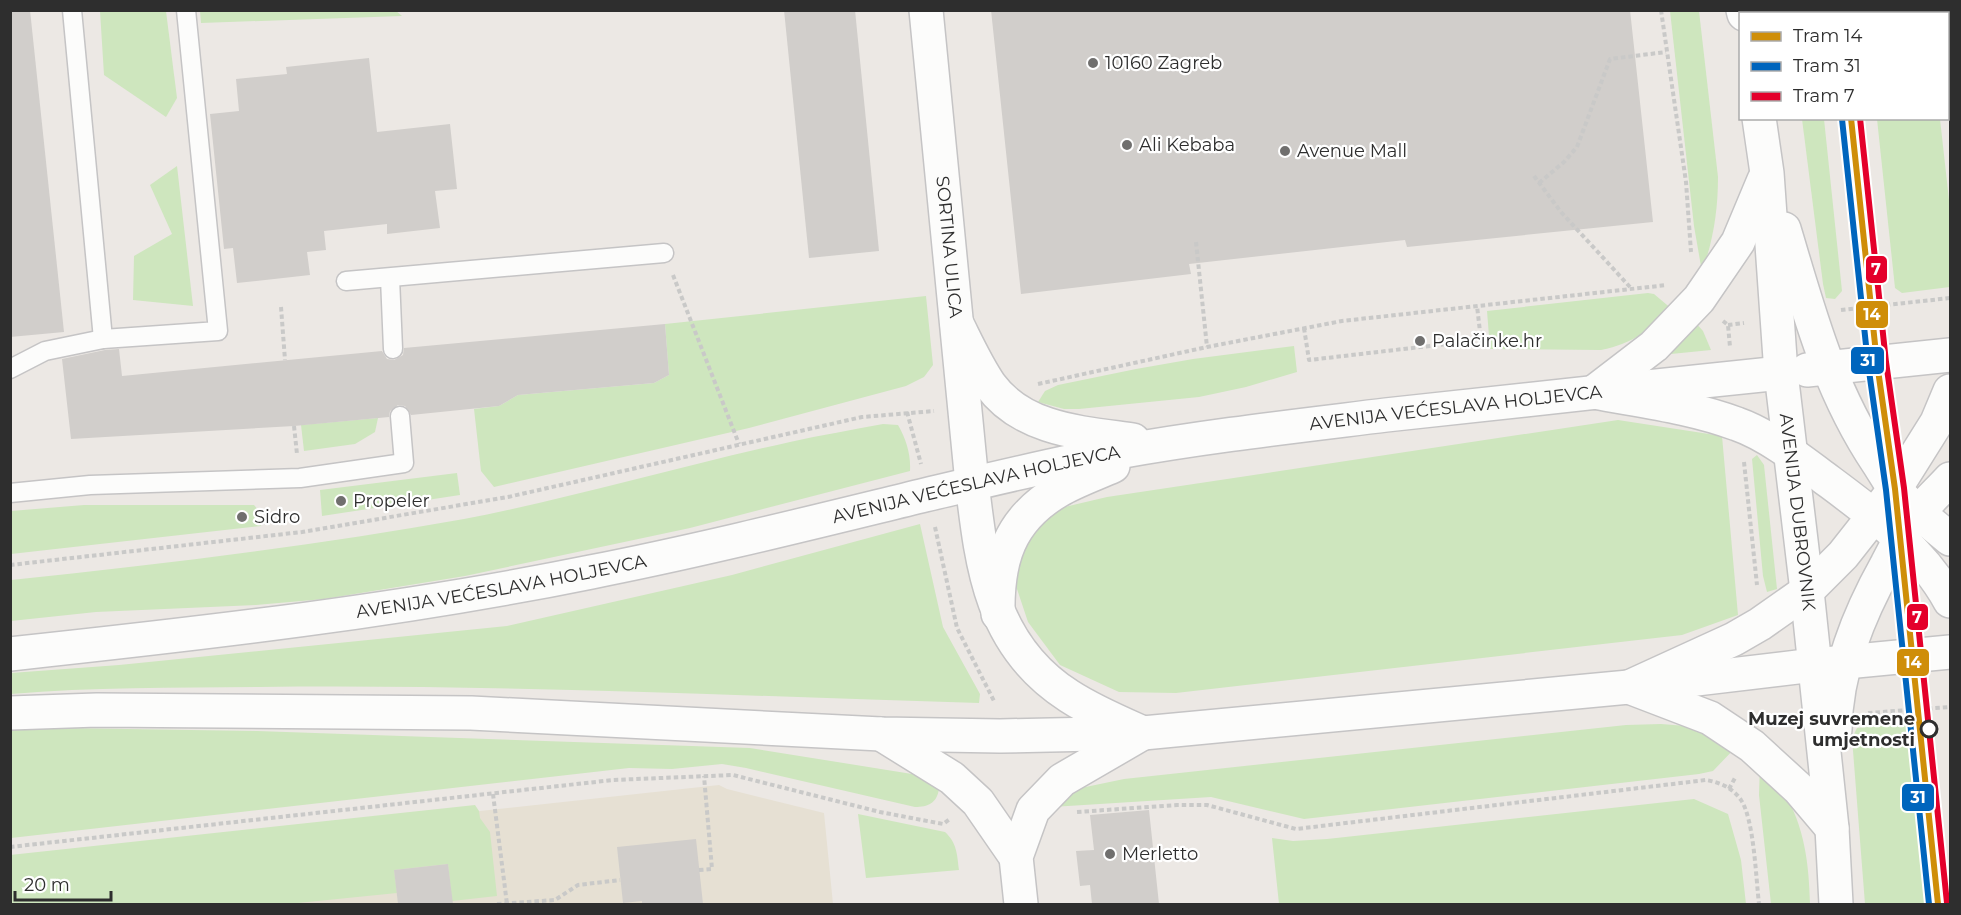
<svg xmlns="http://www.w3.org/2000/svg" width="1961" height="915" font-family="Montserrat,sans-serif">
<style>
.education{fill:#e6e0d3}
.green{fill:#cee6be}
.building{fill:#d1cecb}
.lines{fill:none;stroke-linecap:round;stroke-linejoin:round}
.service-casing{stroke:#c5c4c5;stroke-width:21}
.minor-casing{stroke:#c5c4c5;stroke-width:36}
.tertiary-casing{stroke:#c5c4c5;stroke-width:36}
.secondary-casing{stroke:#c5c4c5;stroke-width:36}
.path{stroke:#c9c9c8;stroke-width:4;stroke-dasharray:4.5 3;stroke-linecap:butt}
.service{stroke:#fcfcfb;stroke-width:18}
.minor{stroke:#fcfcfb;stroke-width:33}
.tertiary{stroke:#fcfcfb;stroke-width:33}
.secondary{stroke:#fcfcfb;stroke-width:33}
.tram-1-casing{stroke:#fff;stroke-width:10}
.tram-2-casing{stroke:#fff;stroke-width:10}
.tram-3-casing{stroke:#fff;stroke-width:10}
.tram-1{stroke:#cf8e09;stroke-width:6}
.tram-2{stroke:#0065bd;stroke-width:6}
.tram-3{stroke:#e4002b;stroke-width:6}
.poi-dot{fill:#706f6e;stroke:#fff;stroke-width:2}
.stop-dot{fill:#fff;stroke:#2e2e2e;stroke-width:3}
.labels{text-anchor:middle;stroke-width:4.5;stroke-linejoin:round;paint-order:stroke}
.poi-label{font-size:18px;fill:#2e2e2e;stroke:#fff;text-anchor:start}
.street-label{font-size:18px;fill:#2e2e2e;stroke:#fff}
.stop-label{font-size:18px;font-weight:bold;fill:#2e2e2e;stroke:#fff;text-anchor:end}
.line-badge{stroke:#fff;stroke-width:2}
.badge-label{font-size:16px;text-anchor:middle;font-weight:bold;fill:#fff}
</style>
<rect width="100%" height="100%" fill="#ece8e4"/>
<!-- education -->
<polygon class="education" points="719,785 727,789 824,813 833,904 11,904 10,862"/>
<!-- green -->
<g class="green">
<polygon points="395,10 402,16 201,23 200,11"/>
<polygon points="100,11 166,11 177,98 166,117 104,75"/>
<path d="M1670,11H1699L1718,177C1718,211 1713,241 1702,272L1694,226Z"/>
<polygon points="1802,119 1824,119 1842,291 1835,299 1826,298 1823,284"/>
<polygon points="1877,119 1940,119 1950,209 1950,287 1902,293 1895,288"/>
<polygon points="177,166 193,306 133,300 134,256 172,234 150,185"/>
<path d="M1648,293L1654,294L1673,310C1648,331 1634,343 1601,350L1490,349L1487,311Z"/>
<polygon points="926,296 933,365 924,377 906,386 749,428 494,487 481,471 474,409 499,406 518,395 654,383 669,375 665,324"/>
<polygon points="1694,321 1703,331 1711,350 1671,354 1665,352"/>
<polygon points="1294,346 1297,372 1246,387 1199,397 1079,409 1064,409 1038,402 1045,391 1058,385 1136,369 1193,359"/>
<polygon points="378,418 375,432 355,444 304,451 301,425"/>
<polygon points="1618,420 1722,436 1738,615 1682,635 1176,693 1119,692 1060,665 1028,622 1013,577 1027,534 1056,509 1107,497"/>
<path d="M883,424L898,425C906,439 911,454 910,471L690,528L465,576L324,599L256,605L96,612L11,621V580C162,564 313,546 464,519C573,498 681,466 790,442C821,435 852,430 883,424Z"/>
<polygon points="1757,455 1764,465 1777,589 1767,592 1763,576 1752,459"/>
<polygon points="457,473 460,495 322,516 320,490"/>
<polygon points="84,505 254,505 259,511 261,526 11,554 11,511"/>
<path d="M920,524L943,627L980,694L979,703C739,696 499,684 259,687C176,688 93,687 11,694V673L119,665L507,626L732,575Z"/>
<polygon points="1661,724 1686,726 1737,746 1713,771 1699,774 1304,819 1211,797 1052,807 1076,789 1124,779 1626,725"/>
<polygon points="1903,724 1911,728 1931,904 1865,904 1852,738 1857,728"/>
<path d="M62,728L257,731L750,748L912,774L919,776L939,789C937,803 928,807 915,807L746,768L722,764L672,769L629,768L11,838V730Z"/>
<path d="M1760,763C1767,773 1777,782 1783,792C1805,825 1809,866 1810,904H1771L1759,795Z"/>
<polygon points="1694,799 1728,814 1741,860 1746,904 1279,904 1272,838 1293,841 1327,839"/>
<polygon points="475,805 479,811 480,818 490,832 497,896 452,901 448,864 394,870 397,893 288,904 11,904 10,855"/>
<path d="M858,814L945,832C957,843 957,854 959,870L866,878Z"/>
</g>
<!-- building -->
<g class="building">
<polygon points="10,10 30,10 64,332 10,337"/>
<polygon points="784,10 855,10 879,251 809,258"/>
<polygon points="991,10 1630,10 1653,222 1407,247 1405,240 1189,264 1191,274 1021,294"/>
<polygon points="369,58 377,132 450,124 457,189 435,191 440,228 387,234 387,224 324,231 326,250 307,252 310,275 237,283 233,248 224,249 210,114 239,111 236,79 287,74 286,67"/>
<polygon points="665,324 669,375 654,383 518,395 499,406 411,415 405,406 398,405 390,411 389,417 294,426 71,439 62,359 105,350 119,349 122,376 382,351 387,359 394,360 403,355 404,348"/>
<polygon points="1149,810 1159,904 1092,904 1090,885 1080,886 1076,851 1094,850 1090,815"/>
<polygon points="696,839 703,904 642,904 642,901 623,903 617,847"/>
<polygon points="448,864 453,904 398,904 394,870"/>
</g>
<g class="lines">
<defs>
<g id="service">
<polyline points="72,10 103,339"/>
<polyline points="390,278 393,349"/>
<polyline points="346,281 664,253"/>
<polyline points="10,369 45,351 103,339 218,331 186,10"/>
<polyline points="10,493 90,485 300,478 404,463 400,416"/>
</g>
<g id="minor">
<path id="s1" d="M926,10L972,483C982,568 991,646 1069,696C1092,711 1118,722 1143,733"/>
<polyline points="881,734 952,778 978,802 1016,857"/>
<polyline points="1021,904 1016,857 1033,810 1062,780 1143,733"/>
</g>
<g id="tertiary">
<path d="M957,324C967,344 977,366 990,385C1023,430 1082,433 1133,440"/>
<path d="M998,614C997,560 1009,520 1058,491C1075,481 1095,474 1113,466"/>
<path id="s2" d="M10,654C205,633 399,611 591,572C703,550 814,522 925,495C989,480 1053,464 1118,452C1207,436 1297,426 1386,415C1518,400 1649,387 1781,373"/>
<polyline points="10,713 97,710 471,713 881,734 1000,736 1143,733 1629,687 1814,665"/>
</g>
<g id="secondary">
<polyline points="1743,10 1744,14"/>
<path id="s3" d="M1759,118L1767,173L1781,373L1807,591L1832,828L1836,904"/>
<path d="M1784,229C1809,312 1829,390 1878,463C1884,472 1889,482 1896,490C1912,509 1931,523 1950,539"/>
<polyline points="1807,370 1950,355"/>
<path d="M1594,392C1642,401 1692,407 1737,424C1766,434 1799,459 1823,477C1870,512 1921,548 1950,601"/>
<polyline points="1594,392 1654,346 1699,299 1738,242 1764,180"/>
<polyline points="1825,664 1950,652"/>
<polyline points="1629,687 1734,639 1760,624 1807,591 1843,555 1895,489 1937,422 1950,391"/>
<polyline points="1629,687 1710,718 1752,746 1799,789 1832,828"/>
<path d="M1835,730C1836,671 1858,616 1887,564C1896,546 1906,528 1918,513C1928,501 1940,490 1950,479"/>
</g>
</defs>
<!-- service casing -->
<use href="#service" class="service-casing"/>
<!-- minor casing -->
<use href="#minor" class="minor-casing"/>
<!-- tertiary casing -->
<use href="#tertiary" class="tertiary-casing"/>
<!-- secondary casing -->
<use href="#secondary" class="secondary-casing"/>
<!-- path -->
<g class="path">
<polyline points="1661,10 1686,182 1691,252"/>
<polyline points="1534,176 1561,212 1630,287"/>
<polyline points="1539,183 1564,162 1577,147 1610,59 1666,52"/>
<polyline points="1196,242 1207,347"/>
<polyline points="673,275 739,444"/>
<polyline points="281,307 285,360"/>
<polyline points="1841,310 1950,298"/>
<polyline points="1723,321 1728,325 1730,347"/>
<polyline points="1728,325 1744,323"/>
<polyline points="1304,328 1309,360 1481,340 1477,306"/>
<polyline points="1038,384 1207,347 1342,321 1667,285"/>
<polyline points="907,412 921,464"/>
<polyline points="294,426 297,454"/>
<polyline points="1744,462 1757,585"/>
<polyline points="935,527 957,628 995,703"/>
<polyline points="10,565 302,532 508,497 862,417 934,411"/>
<polyline points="1868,713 1950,707"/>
<polyline points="1729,789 1736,776"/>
<polyline points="493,794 507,904"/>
<path d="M1077,812L1177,805H1207L1296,829L1706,780C1719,782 1733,788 1741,800C1754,819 1756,879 1759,904"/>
<polyline points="10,847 613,780 733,775 880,812 943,824 950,819"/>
<polyline points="699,870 712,869 704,776"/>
<polyline points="497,904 555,900 578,885 620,880"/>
</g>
<!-- service -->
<use href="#service" class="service"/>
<!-- minor -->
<use href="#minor" class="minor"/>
<!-- tertiary -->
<use href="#tertiary" class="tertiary"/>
<!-- secondary -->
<use href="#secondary" class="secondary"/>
<defs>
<polyline id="tram-1" points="1851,118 1877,363 1895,489 1938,904"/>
<polyline id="tram-2" points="1842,119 1868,364 1886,490 1929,904"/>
<polyline id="tram-3" points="1860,118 1886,362 1904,488 1947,903"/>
</defs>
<!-- tram-1 casing -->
<use href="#tram-1" class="tram-1-casing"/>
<!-- tram-2 casing -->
<use href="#tram-2" class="tram-2-casing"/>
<!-- tram-3 casing -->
<use href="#tram-3" class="tram-3-casing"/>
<!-- tram-1 -->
<use href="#tram-1" class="tram-1"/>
<!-- tram-2 -->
<use href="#tram-2" class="tram-2"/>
<!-- tram-3 -->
<use href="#tram-3" class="tram-3"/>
</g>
<!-- markers -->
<g class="poi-dot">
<circle cx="1093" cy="63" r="6"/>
<circle cx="1127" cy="145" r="6"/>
<circle cx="1285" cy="151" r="6"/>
<circle cx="1420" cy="341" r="6"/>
<circle cx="341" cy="501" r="6"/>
<circle cx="242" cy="517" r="6"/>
<circle cx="1110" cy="854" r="6"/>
</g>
<circle class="stop-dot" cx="1929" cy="729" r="8"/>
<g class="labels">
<!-- poi labels -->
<g class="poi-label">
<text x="1105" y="69">10160 Zagreb</text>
<text x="1139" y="151">Ali Kebaba</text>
<text x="1297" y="157">Avenue Mall</text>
<text x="1432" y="347">Palačinke.hr</text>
<text x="353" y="507">Propeler</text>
<text x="254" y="523">Sidro</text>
<text x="1122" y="860">Merletto</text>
</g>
<!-- street labels -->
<g class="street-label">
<text dy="6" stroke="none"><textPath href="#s1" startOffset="238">SORTINA ULICA</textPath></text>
<text dy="6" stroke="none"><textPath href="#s2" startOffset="1468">AVENIJA VEĆESLAVA HOLJEVCA</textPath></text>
<text dy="6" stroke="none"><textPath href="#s2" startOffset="982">AVENIJA VEĆESLAVA HOLJEVCA</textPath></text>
<text dy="6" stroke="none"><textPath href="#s3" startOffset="396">AVENIJA DUBROVNIK</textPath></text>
<text dy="6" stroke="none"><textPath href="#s2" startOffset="496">AVENIJA VEĆESLAVA HOLJEVCA</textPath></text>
</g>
<!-- stop labels -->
<g class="stop-label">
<text x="1915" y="725">Muzej suvremene<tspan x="1915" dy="21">umjetnosti</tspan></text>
</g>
</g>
<g class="line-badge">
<rect x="1865" y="255" width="23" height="29" rx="6" fill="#e4002b"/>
<rect x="1855" y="300" width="34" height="29" rx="6" fill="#cf8e09"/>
<rect x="1850" y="346" width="35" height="29" rx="6" fill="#0065bd"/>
<rect x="1906" y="603" width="23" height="28" rx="6" fill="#e4002b"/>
<rect x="1896" y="648" width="34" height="29" rx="6" fill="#cf8e09"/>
<rect x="1901" y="783" width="34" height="29" rx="6" fill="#0065bd"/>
</g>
<g class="badge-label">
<text x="1876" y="275">7</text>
<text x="1872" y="320">14</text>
<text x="1868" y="366">31</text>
<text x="1917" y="623">7</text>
<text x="1913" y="668">14</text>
<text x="1918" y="803">31</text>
</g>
<!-- border -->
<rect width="1961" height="915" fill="none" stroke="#2e2e2e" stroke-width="24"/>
<!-- legend -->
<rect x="1739" y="12" width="210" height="108" fill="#ffffff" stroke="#ababab" stroke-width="1.5"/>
<rect x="1751" y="32" width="30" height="9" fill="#cf8e09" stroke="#ababab" stroke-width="1.5"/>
<text x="1793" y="42" font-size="18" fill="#2e2e2e">Tram 14</text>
<rect x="1751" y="62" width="30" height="9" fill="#0065bd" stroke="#ababab" stroke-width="1.5"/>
<text x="1793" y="72" font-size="18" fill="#2e2e2e">Tram 31</text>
<rect x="1751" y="92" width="30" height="9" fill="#e4002b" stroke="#ababab" stroke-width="1.5"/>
<text x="1793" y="102" font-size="18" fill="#2e2e2e">Tram 7</text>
<!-- scale -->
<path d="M15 891v9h96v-9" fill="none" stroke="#2e2e2e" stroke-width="3"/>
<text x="24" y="891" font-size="18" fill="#2e2e2e" stroke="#ffffff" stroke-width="4.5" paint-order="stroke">20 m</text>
</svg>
